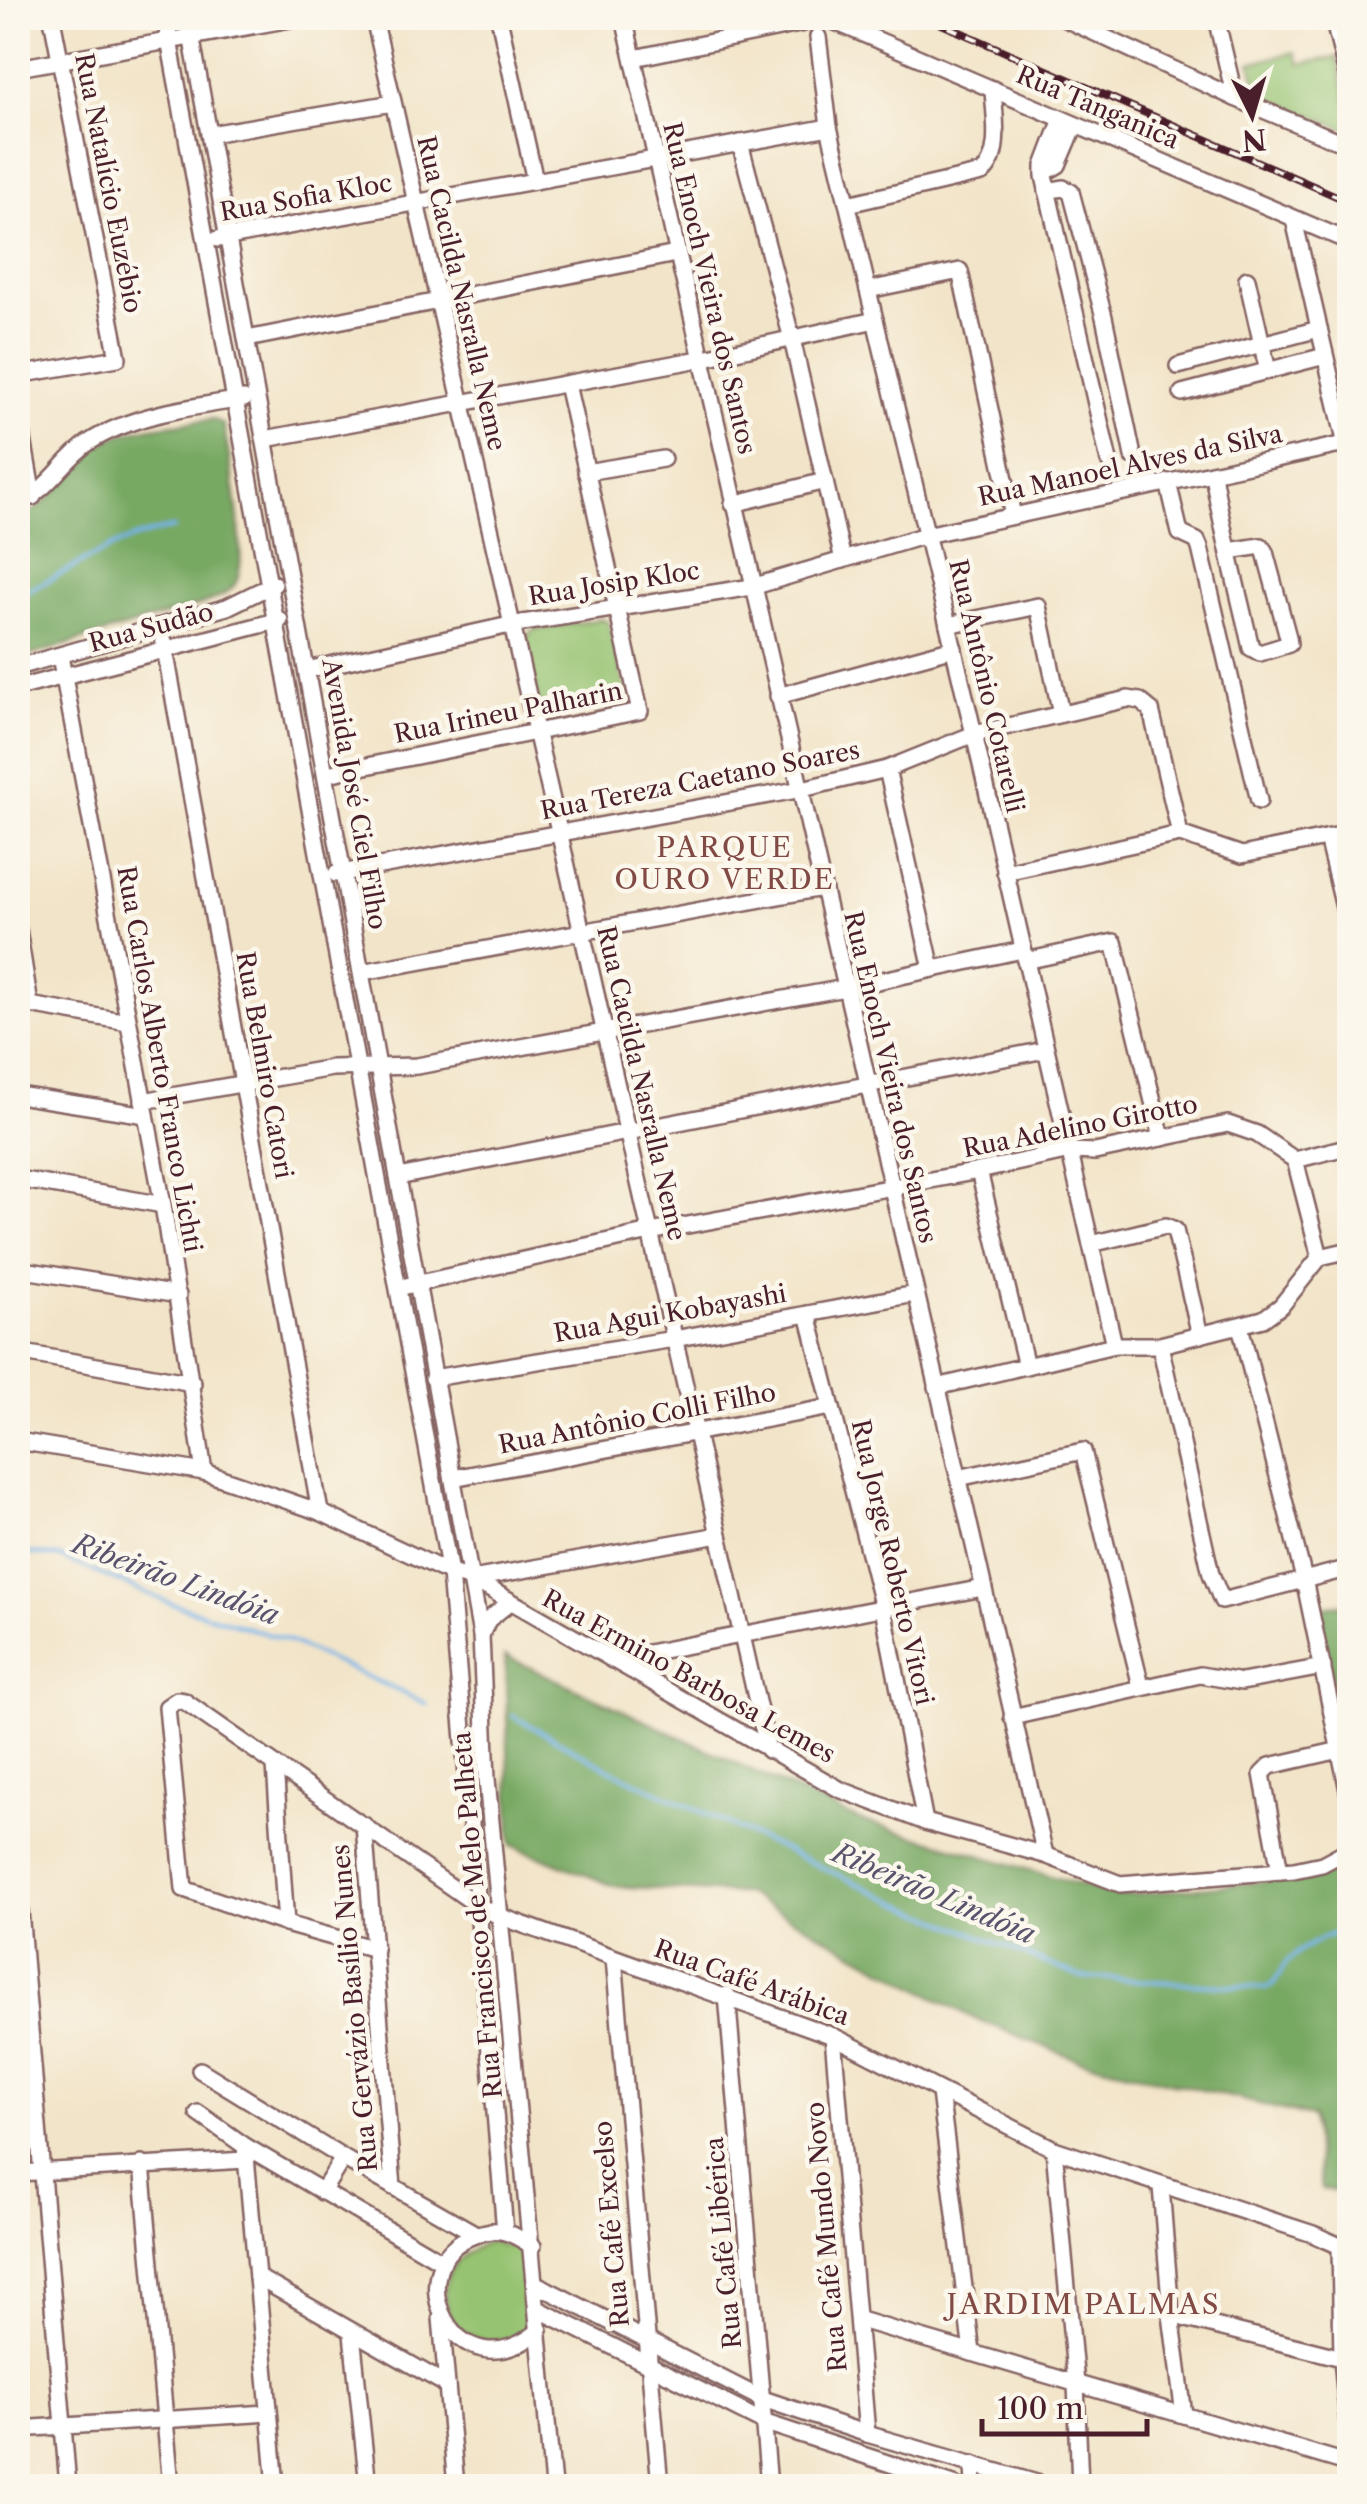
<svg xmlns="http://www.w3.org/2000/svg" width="1367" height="2504" font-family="'Libre Caslon Text',serif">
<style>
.green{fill:#96c371;stroke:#70714e;stroke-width:2.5}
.forest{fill:#78a963;stroke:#616447;stroke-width:2.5}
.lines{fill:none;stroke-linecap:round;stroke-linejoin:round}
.stream{stroke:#76b3e8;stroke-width:4}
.minor-casing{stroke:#856462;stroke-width:20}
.minor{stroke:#fff;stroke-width:15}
.rail-casing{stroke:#4a1f2b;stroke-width:8}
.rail{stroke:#fbf7ec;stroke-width:4;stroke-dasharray:11;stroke-linecap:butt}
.labels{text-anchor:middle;stroke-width:9;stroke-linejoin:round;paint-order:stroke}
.street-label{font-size:25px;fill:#4a1f2b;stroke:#fbf7ec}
.neighbourhood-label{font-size:28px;letter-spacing:2.5px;fill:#824a44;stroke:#fbf7ec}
.water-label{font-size:28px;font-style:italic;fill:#59536d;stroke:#fbf7ec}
</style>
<rect width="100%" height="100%" fill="#fbf7ec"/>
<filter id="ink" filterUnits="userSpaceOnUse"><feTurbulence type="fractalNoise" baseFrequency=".01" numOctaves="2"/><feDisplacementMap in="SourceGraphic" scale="20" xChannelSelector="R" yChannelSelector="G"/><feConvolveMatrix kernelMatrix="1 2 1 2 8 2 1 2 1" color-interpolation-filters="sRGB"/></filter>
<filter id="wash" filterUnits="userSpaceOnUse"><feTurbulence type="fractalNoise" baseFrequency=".0048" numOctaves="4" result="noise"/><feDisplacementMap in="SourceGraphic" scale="40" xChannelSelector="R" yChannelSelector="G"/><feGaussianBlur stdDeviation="2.25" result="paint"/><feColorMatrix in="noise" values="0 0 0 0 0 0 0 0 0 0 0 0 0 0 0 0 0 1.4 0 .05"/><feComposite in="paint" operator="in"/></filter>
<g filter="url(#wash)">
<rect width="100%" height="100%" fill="#f2e4c8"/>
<!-- green -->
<g class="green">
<polygon points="1295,52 1300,64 1337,57 1349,110 1349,130 1259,95 1251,63"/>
<polygon points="600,619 608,622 627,694 626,701 620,706 546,716 540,711 527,644 528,635 534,630"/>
<path d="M490,2241L522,2250L528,2329C463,2376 398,2276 490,2241Z"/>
</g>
<!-- forest -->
<g class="forest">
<path d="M213,419L224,425C228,457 249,555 237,580C232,593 218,597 207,603L18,659V518C57,505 77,454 112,438C141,425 181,424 213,419Z"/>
<polygon points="1349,1602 1349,1757 1316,1609"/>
<polygon points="505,1656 857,1819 1118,1896 1269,1881 1322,1870 1349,1858 1349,2192 1321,2189 1312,2117 1079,2060 973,2018 747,1894 614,1886 511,1845"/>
</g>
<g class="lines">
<!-- stream -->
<g class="stream">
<path d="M18,595C73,571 112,538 173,528"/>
<polyline points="18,1552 60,1557 170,1603 286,1640 427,1704"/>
<path d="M513,1716L613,1771L908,1907L1081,1977L1267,1988C1278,1982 1279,1973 1286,1963C1300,1948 1330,1932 1350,1929"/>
</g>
</g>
</g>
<g filter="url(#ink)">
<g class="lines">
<defs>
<g id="minor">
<polyline points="165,18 450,1573 505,2232"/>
<polyline points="188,18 481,1635 487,1779 553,2486"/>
<polyline points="374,18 768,1750"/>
<polyline points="499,18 535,181"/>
<path d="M624,18C765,630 900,1243 1045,1855"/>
<polyline points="826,18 1350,242"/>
<polyline points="1063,18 1235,98 1350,146"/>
<polyline points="1216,18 1235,98"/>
<polyline points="1333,18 1350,87"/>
<polyline points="818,37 829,127 974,734 1114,1345"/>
<polyline points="634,58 804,23"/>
<polyline points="18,68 296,18"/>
<polyline points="1062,119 1044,166 1044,176 1109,461"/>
<polyline points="210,134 393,103"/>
<polyline points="740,143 792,339 843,560"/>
<polyline points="1044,173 1058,165 1075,125"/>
<polyline points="1047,191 1063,188 1071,192 1104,317 1133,456"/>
<path d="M848,204L982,173C1003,155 994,115 993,89"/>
<polyline points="1294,220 1350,462"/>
<polyline points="218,239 829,127"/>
<polyline points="1247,279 1268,371"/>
<polyline points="868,290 960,271 1013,516"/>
<polyline points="247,339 676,254"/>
<polyline points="1178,366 1319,329"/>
<polyline points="18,375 118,358 52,18"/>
<polyline points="1182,393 1325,356"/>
<polyline points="18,409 33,497"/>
<polyline points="265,439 700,359 875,320"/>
<polyline points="586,472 663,459"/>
<path d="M1213,473C1222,532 1238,590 1251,648L1260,653L1289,644L1288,637L1265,552L1261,546L1229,551"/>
<polyline points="1168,482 1180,533 1197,541 1200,548 1259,801"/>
<path d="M18,502C48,492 62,461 88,443C132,414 192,407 244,399"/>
<polyline points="733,504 825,481"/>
<polyline points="948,625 1038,606 1061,714"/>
<polyline points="161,627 320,1512"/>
<polyline points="60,656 163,1205 204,1472"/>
<polyline points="18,667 227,607 274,584"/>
<polyline points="307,670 510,625 752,587 926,535 1345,444"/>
<polyline points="18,688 280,620"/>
<polyline points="778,696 954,648"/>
<polyline points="887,769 932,969"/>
<polyline points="327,774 640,711 567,384"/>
<polyline points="1327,838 1350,932"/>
<polyline points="1005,872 1180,834 1242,855 1350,833"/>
<polyline points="336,874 802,789 887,769 974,734 1128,699 1140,701 1151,710 1180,834"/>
<polyline points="18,929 30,1005"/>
<polyline points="1025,961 1114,942 1162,1138"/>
<polyline points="362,972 822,888"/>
<polyline points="18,1003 128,1022"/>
<polyline points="18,1095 146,1115"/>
<polyline points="143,1101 332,1068 417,1066 845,988 1022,950"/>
<polyline points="1295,1160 1320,1257"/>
<polyline points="1295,1160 1350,1146"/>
<polyline points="979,1171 1026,1366"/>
<polyline points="398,1177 1045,1050"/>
<polyline points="18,1179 163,1205"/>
<polyline points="1091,1244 1166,1226 1175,1230 1200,1335"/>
<polyline points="18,1269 178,1295"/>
<polyline points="406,1286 650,1232 979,1171 1070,1151 1095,1152 1228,1124 1257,1134 1295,1160"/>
<polyline points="808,1314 883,1608 925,1822"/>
<polyline points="1240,1326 1304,1579 1350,1800"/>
<polyline points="1160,1345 1211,1574 1222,1601 1350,1568"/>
<polyline points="18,1352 193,1383"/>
<polyline points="433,1378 674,1339 915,1294"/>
<polyline points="937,1387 1114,1345 1160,1345 1263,1319 1281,1306 1320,1257 1350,1250"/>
<polyline points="18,1441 204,1472 320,1512 450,1573 472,1579 839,1789 925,1822 1045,1855 1120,1884 1294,1870 1322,1864 1350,1849"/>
<polyline points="453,1478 831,1407"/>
<polyline points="958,1478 1083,1451 1141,1686"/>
<polyline points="472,1579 719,1535"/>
<polyline points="481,1635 488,1620 509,1603"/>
<polyline points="612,1660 983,1588"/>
<polyline points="1012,1717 1200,1675 1242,1682 1323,1667"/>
<polyline points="275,1766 286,1924"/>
<polyline points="364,1825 393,2187"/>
<polyline points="1280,1871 1262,1774 1270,1766 1340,1750"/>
<polyline points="18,1886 68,2486"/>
<polyline points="375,1949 286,1924 184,1889 167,1707 177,1700 184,1701 477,1905 499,1916 833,2036 1054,2149 1313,2234 1340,2246 1350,2245"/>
<polyline points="614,1958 660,2486"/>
<polyline points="727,1995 769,2486"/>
<polyline points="833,2036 867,2434"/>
<polyline points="200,2070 343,2158 476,2234"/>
<polyline points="940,2092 972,2353"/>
<polyline points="198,2113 245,2146 443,2262"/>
<polyline points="245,2146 276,2486"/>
<polyline points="1054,2149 1076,2384 1080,2486"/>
<polyline points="142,2164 171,2486"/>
<polyline points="18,2173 246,2160"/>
<polyline points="1161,2186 1171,2315 1184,2415"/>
<polyline points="322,2192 343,2158"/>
<path d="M533,2246C525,2242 514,2234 505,2232C496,2229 484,2232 475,2235C393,2263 455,2401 540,2330"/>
<polyline points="1340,2246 1342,2358 1350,2445"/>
<polyline points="257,2277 447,2385"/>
<polyline points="536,2284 760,2398 867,2434 1047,2486"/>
<polyline points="538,2309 763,2422 957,2486"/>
<polyline points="1171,2315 1342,2358"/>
<polyline points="441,2318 456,2486"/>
<polyline points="860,2320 1350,2464"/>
<polyline points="352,2334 368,2486"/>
<polyline points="18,2429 269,2413"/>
<polyline points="973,2464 974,2486"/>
</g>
</defs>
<!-- minor casing -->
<use href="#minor" class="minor-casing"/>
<!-- minor -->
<use href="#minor" class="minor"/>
<defs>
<polyline id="rail" points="928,18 1350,202"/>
</defs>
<!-- rail casing -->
<use href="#rail" class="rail-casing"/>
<!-- rail -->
<use href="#rail" class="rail"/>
</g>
</g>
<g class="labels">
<!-- street labels -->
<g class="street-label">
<text transform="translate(1098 107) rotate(23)" y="9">Rua Tanganica</text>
<text transform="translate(109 183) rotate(79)" y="9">Rua Natalício Euzébio</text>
<text transform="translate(306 197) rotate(-10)" y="9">Rua Sofia Kloc</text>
<text transform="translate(710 288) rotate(77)" y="9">Rua Enoch Vieira dos Santos</text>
<text transform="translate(462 293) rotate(77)" y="9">Rua Cacilda Nasralla Neme</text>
<text transform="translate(1130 465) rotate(-12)" y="9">Rua Manoel Alves da Silva</text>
<text transform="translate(614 583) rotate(-9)" y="9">Rua Josip Kloc</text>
<text transform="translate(151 627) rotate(-15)" y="9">Rua Sudão</text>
<text transform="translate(987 686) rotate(77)" y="9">Rua Antônio Cotarelli</text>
<text transform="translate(508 712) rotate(-11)" y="9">Rua Irineu Palharin</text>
<text transform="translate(700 780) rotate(-11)" y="9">Rua Tereza Caetano Soares</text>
<text transform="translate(355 794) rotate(80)" y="9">Avenida José Ciel Filho</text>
<text transform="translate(160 1059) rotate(80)" y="9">Rua Carlos Alberto Franco Lichti</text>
<text transform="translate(265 1065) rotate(80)" y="9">Rua Belmiro Catori</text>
<text transform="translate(891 1077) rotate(77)" y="9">Rua Enoch Vieira dos Santos</text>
<text transform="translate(642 1083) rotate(77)" y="9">Rua Cacilda Nasralla Neme</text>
<text transform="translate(1080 1126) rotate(-11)" y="9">Rua Adelino Girotto</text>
<text transform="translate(670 1313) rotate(-10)" y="9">Rua Agui Kobayashi</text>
<text transform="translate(637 1418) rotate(-11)" y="9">Rua Antônio Colli Filho</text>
<text transform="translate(893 1562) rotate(77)" y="9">Rua Jorge Roberto Vitori</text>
<text transform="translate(689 1676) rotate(29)" y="9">Rua Ermino Barbosa Lemes</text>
<text transform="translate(477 1915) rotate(-95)" y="9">Rua Francisco de Melo Palheta</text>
<text transform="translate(752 1982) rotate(20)" y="9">Rua Café Arábica</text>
<text transform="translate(354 2008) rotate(-95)" y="9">Rua Gervázio Basílio Nunes</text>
<text transform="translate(611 2224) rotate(-95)" y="9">Rua Café Excelso</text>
<text transform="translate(826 2237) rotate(-95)" y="9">Rua Café Mundo Novo</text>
<text transform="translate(723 2243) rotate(-95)" y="9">Rua Café Libérica</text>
</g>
<!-- neighbourhood labels -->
<g class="neighbourhood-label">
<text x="725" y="857">PARQUE<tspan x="725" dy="32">OURO VERDE</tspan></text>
<text x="1084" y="2314">JARDIM PALMAS</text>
</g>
<!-- water labels -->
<g class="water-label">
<text transform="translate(176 1579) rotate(20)" y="10">Ribeirão Lindóia</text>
<text transform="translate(934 1893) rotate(23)" y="10">Ribeirão Lindóia</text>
</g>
</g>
<!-- margin -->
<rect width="1367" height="2504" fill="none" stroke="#fbf7ec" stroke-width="60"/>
<!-- north arrow -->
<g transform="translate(1252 115) rotate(175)" stroke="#fbf7ec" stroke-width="8" paint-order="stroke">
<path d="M0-8L18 38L0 25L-18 38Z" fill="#4a1f2b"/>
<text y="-15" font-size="28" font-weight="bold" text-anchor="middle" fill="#4a1f2b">N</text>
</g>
<!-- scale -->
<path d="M982 2419v15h165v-15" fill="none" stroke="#4a1f2b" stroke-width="5"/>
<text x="997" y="2419" font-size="30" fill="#4a1f2b" stroke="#fbf7ec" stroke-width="8" paint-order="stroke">100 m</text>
</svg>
